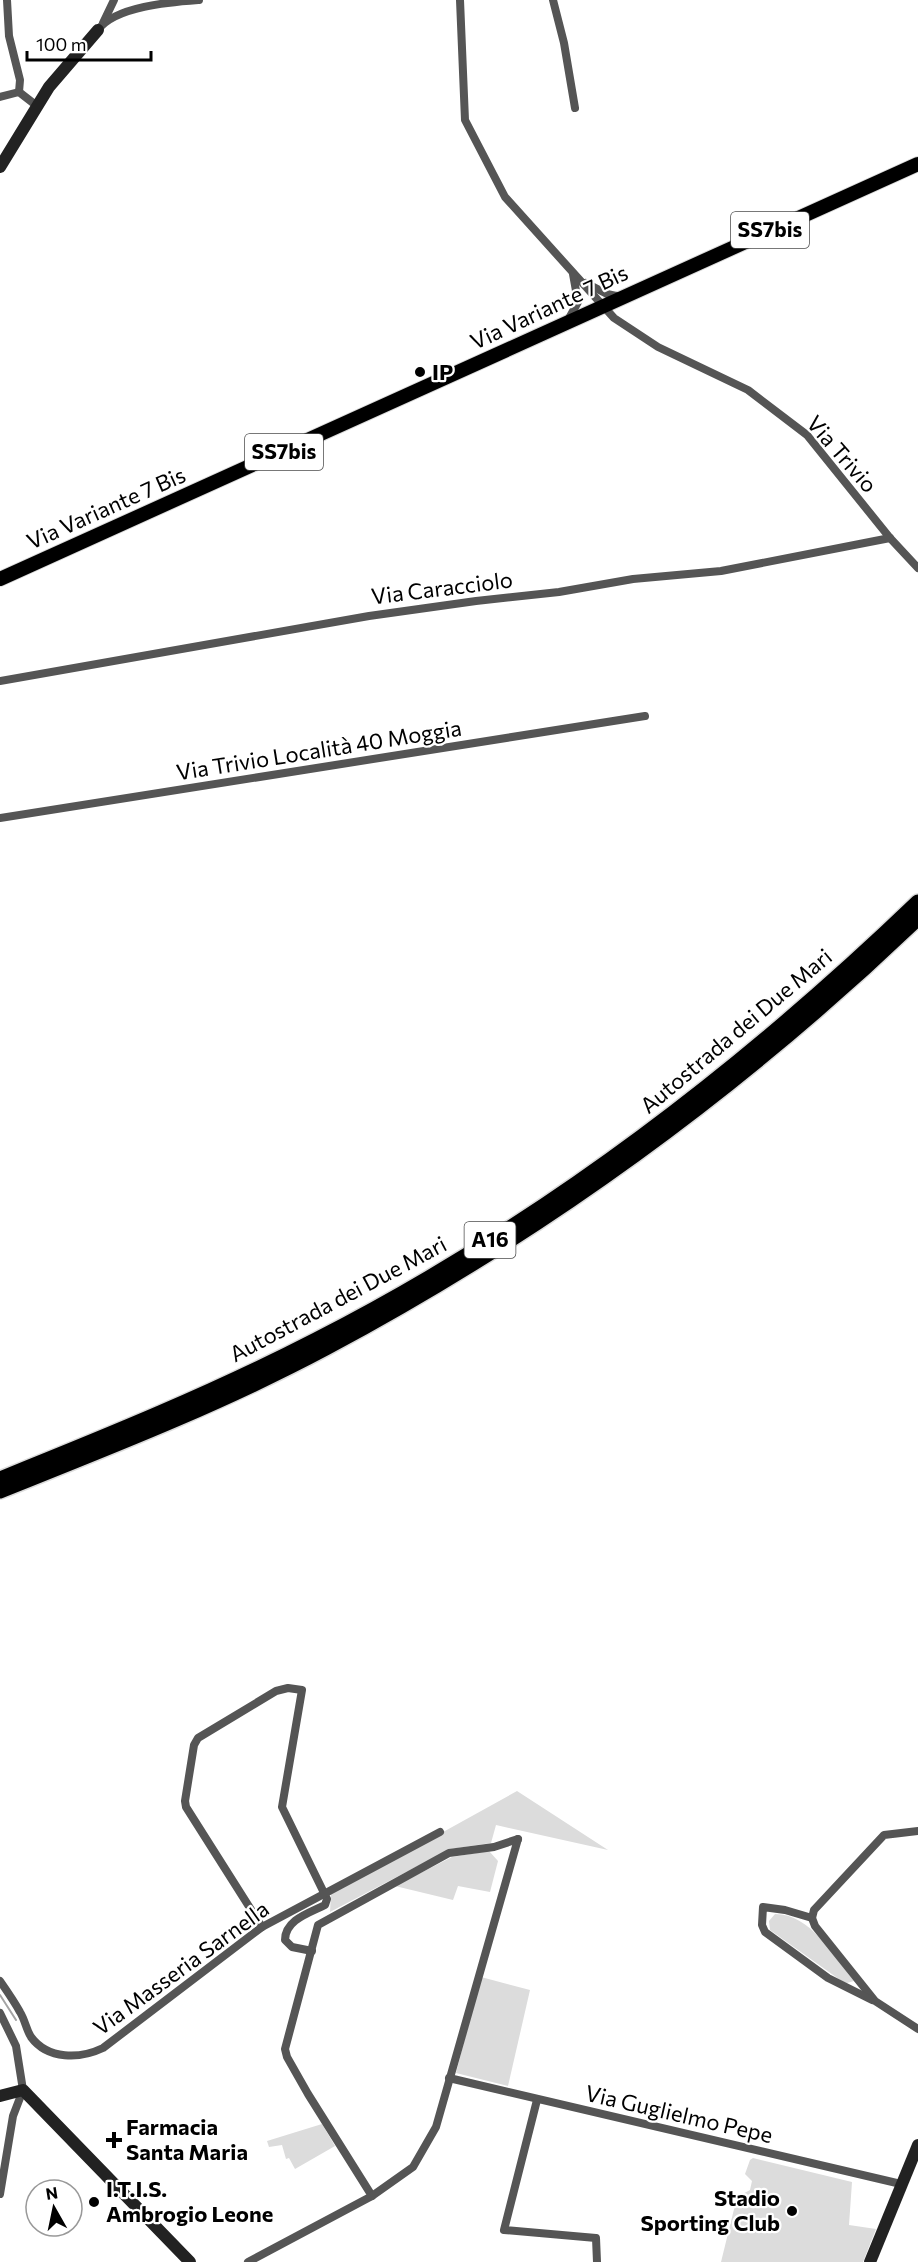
<svg xmlns="http://www.w3.org/2000/svg" width="918" height="2262" font-family="Commissioner,sans-serif">
<style>
.green{fill:#dcdcdc}
.lines{fill:none;stroke-linecap:round;stroke-linejoin:round}
.stream{stroke:#a3a3a3;stroke-width:2}
.primary-casing{stroke:#dbdbdb;stroke-width:16}
.highway-casing{stroke:#dbdbdb;stroke-width:18}
.street{stroke:#555;stroke-width:8}
.secondary{stroke:#222;stroke-width:12}
.primary{stroke:#000;stroke-width:14}
.highway{stroke:#000;stroke-width:15}
.poi-dot{fill:#000;stroke:#fff;stroke-width:2}
.labels{text-anchor:middle;stroke-width:4.5;stroke-linejoin:round;paint-order:stroke}
.shield{fill:#fff;stroke:#4c4c4c;stroke-width:1.5}
.shield-label{font-size:21px;font-weight:bold;fill:#000}
.street-label{font-size:22px;fill:#000;stroke:#fff}
.poi-label{font-size:22px;font-weight:bold;fill:#000;stroke:#fff;text-anchor:start}
</style>
<rect width="100%" height="100%" fill="#fff"/>
<!-- green -->
<g class="green">
<polygon points="517,1791 608,1850 496,1825 491,1843 450,1849 330,1912 331,1894"/>
<polygon points="489,1851 498,1861 490,1892 458,1886 453,1900 395,1886 452,1857"/>
<path d="M775,1914C811,1914 833,1956 854,1981L847,1983L843,1982L770,1930L769,1921Z"/>
<polygon points="481,1977 530,1990 508,2086 456,2073"/>
<polygon points="322,2124 335,2146 295,2169 289,2158 286,2159 282,2145 269,2147 267,2141"/>
<polygon points="753,2158 852,2182 849,2225 876,2229 863,2262 721,2262 737,2197 750,2190 752,2181 745,2174 750,2160"/>
</g>
<g class="lines">
<!-- stream -->
<polyline class="stream" points="0,1995 16,2020"/>
<defs>
<polyline id="primary" points="0,579 918,164"/>
<g id="highway">
<path d="M0,1479C107,1436 213,1393 316,1340C539,1226 738,1075 918,902"/>
<path d="M0,1491C110,1447 221,1404 326,1348C543,1232 741,1088 918,918"/>
</g>
</defs>
<!-- primary casing -->
<use href="#primary" class="primary-casing"/>
<!-- highway casing -->
<use href="#highway" class="highway-casing"/>
<!-- street -->
<g class="street">
<polyline points="7,0 9,36 20,80 19,92"/>
<polyline points="460,0 465,120 505,197 614,318 658,347 748,390 807,435 890,538 918,568"/>
<polyline points="553,0 564,43 575,108"/>
<polyline points="103,23 114,0"/>
<path d="M98,30C115,6 172,2 199,0"/>
<polyline points="0,97 19,92 37,106"/>
<polyline points="586,283 607,294 621,297"/>
<polyline points="567,322 578,302 573,274"/>
<polyline points="0,681 369,616 476,601 559,592 633,579 721,571 890,538"/>
<polyline points="0,818 645,716"/>
<polyline points="918,1831 884,1835 814,1910 812,1918 815,1926 875,2001 918,2029"/>
<polyline points="812,1918 785,1910 763,1907 762,1925 765,1932 828,1978 872,2000"/>
<path d="M262,1927L186,1807L185,1801L194,1745L198,1738L276,1691L288,1688L302,1690L282,1807L327,1899L325,1905C309,1913 285,1920 285,1940L292,1947L312,1951"/>
<path d="M0,1981C7,1991 14,2001 20,2012C25,2020 26,2029 31,2037C48,2060 80,2059 103,2048L262,1927L440,1832"/>
<polyline points="0,2013 16,2046 23,2090 13,2116 0,2194"/>
<polyline points="449,2078 901,2184"/>
<polyline points="537,2100 504,2230 596,2238 597,2262"/>
<polyline points="372,2196 308,2094 287,2057 285,2049 318,1925 449,1853 494,1847 518,1839"/>
<polyline points="248,2262 372,2196 413,2167 436,2127 518,1839"/>
</g>
<!-- secondary -->
<g class="secondary">
<polyline points="0,167 49,87 98,30"/>
<polyline points="0,2096 23,2090 190,2262"/>
<polyline points="870,2262 918,2145"/>
</g>
<!-- primary -->
<use href="#primary" class="primary"/>
<!-- highway -->
<use href="#highway" class="highway"/>
</g>
<!-- markers -->
<g class="poi-dot">
<circle cx="420" cy="372" r="6"/>
<path d="M111 2131h6v6h6v6h-6v6h-6v-6h-6v-6h6z"/>
<circle cx="94" cy="2202" r="6"/>
<circle cx="792" cy="2211" r="6"/>
</g>
<g class="labels">
<!-- shield labels -->
<g class="shield">
<rect x="731" y="212" width="78" height="36" rx="4.5"/>
<rect x="245" y="434" width="78" height="36" rx="4.5"/>
<rect x="464.5" y="1222" width="51" height="36" rx="4.5"/>
</g>
<g class="shield-label">
<text x="770" y="237">SS7bis</text>
<text x="284" y="459">SS7bis</text>
<text x="490" y="1247">A16</text>
</g>
<!-- street labels -->
<g class="street-label">
<text transform="translate(549 307) rotate(-25)" y="8">Via Variante 7 Bis</text>
<text transform="translate(842 454) rotate(49)" y="8">Via Trivio</text>
<text transform="translate(106 508) rotate(-24)" y="8">Via Variante 7 Bis</text>
<text transform="translate(442 588) rotate(-7)" y="8">Via Caracciolo</text>
<text transform="translate(319 750) rotate(-9)" y="8">Via Trivio Località 40 Moggia</text>
<text transform="translate(736 1031) rotate(-40)" y="8">Autostrada dei Due Mari</text>
<text transform="translate(338 1299) rotate(-28)" y="8">Autostrada dei Due Mari</text>
<text transform="translate(181 1968) rotate(-36)" y="8">Via Masseria Sarnella</text>
<text transform="translate(679 2114) rotate(13)" y="8">Via Guglielmo Pepe</text>
</g>
<!-- poi labels -->
<g class="poi-label">
<text x="432" y="380">IP</text>
<text x="126" y="2135">Farmacia<tspan x="126" dy="25">Santa Maria</tspan></text>
<text x="106" y="2197">I.T.I.S.<tspan x="106" dy="25">Ambrogio Leone</tspan></text>
<text x="780" y="2206" text-anchor="end">Stadio<tspan x="780" dy="25">Sporting Club</tspan></text>
</g>
</g>
<!-- north arrow -->
<g transform="translate(54 2208) rotate(351)"><circle r="28" fill="#ffffff" stroke="#999999" stroke-width="1.5"/>
<path d="M0-4.5L10 22L0 15L-10 22Z" fill="#000000"/>
<text y="-9" font-size="16" font-weight="bold" text-anchor="middle" fill="#000000">N</text>
</g>
<!-- scale -->
<path d="M27 51v9h124v-9" fill="none" stroke="#000000" stroke-width="3"/>
<text x="36" y="51" font-size="18" fill="#000000" stroke="#ffffff" stroke-width="4.5" paint-order="stroke">100 m</text>
</svg>
